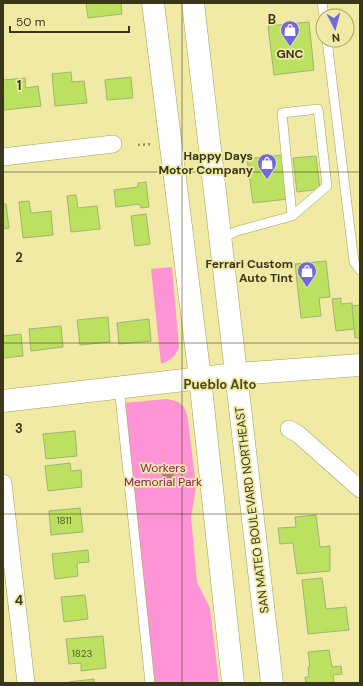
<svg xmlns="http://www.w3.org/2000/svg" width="363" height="686" font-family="'DM Sans',sans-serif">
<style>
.green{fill:#fe94d5}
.building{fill:#bce160;stroke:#9fb474}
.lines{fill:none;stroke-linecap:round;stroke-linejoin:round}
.lane-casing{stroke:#a69f5b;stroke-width:10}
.street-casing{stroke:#a69f5b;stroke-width:18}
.secondary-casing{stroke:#a69f5b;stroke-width:23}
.path{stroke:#95905f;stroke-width:2.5;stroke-dasharray:2 3;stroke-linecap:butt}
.lane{stroke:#fff;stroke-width:9}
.street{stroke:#fff;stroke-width:17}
.secondary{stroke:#fff;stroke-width:22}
.tree{fill:#b47a80}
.grid{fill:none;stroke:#39361a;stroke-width:1;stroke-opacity:0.55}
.labels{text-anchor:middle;stroke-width:3.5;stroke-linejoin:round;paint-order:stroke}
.number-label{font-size:10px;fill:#5a612c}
.poi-label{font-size:12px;font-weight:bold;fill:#39361a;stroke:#f0eaa4;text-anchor:end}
.park-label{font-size:12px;fill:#821e63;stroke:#f0eaa4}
.street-label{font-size:12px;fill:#39361a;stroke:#f0eaa4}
.neighbourhood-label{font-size:13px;font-weight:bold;fill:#4f4a16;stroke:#f0eaa4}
.grid-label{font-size:13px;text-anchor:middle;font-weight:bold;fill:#39361a;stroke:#f0eaa4;stroke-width:3.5;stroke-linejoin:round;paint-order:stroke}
</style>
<rect width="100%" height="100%" fill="#f0eaa4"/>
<!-- green -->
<g class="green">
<path d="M172,267L179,347C175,357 171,360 161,364L151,269Z"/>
<path d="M167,399C181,401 186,406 188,420L196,487L191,517L197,582L210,608L219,683H155L123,403Z"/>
</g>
<!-- building -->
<g class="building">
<polygon points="86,3 121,3 122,14 88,18"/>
<polygon points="309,22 314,70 274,75 268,26"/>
<polygon points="71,72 72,82 84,81 87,103 55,106 52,74"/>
<polygon points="131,77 133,98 107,100 105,80"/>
<polygon points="25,78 26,88 38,86 41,106 4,110 3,80"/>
<polygon points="282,155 288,199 253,203 247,159"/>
<polygon points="316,156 320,189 297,192 293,158"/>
<polygon points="146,182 149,207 141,208 140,204 116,207 114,190 138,187 138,183"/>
<polygon points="76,195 78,208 97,206 100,229 71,232 67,196"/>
<polygon points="29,201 31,213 51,211 53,235 23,238 19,202"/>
<polygon points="3,204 6,204 9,228 3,229"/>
<polygon points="146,214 150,244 135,246 131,216"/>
<polygon points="326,261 330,297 319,298 321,316 301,318 295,264"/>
<polygon points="341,298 341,304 352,303 355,329 336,331 332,299"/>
<polygon points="360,305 360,338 355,338 352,306"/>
<polygon points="108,317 110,342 80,345 77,320"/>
<polygon points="149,319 151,341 119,344 117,323"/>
<polygon points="61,326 63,347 31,351 29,329"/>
<polygon points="21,334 23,356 3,358 3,336"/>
<polygon points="75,431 77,456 46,459 43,434"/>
<polygon points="70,463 71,471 81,470 82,487 48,491 45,466"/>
<polygon points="80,508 83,532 51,535 49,511"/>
<polygon points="316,515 320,547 330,546 330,571 297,574 293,543 280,544 278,528 296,527 295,517"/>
<polygon points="88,550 89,562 77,563 78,576 55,579 52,554"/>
<polygon points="322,578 326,609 346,607 349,630 308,634 302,580"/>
<polygon points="85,595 88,619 64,622 61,597"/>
<polygon points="103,636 106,668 81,671 81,663 69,664 66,639"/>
<polygon points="329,650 332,667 341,666 342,674 333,675 334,683 306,683 305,677 309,677 308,667 310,667 308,652"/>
<polygon points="94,679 94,683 69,683 69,682"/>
</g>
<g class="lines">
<defs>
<g id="lane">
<polyline points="322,3 324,16"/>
<polyline points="327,40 354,262 360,270"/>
<polyline points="221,239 237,231 292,216 282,113 318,109 327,186 292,216"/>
<polyline points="119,387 150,683"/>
</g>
<g id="street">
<polyline points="3,157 113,144"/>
<polyline points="289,429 298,434 360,489"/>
<polyline points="3,483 26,683"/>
</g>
<g id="secondary">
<polyline points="153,3 200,378 233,683"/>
<polyline points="193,3 272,683"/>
<polyline points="3,401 236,374 360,365"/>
</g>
</defs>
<!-- lane casing -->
<use href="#lane" class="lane-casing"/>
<!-- street casing -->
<use href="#street" class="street-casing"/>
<!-- secondary casing -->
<use href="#secondary" class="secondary-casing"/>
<!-- path -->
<polyline class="path" points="138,145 152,144"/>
<!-- lane -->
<use href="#lane" class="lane"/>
<!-- street -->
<use href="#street" class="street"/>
<!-- secondary -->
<use href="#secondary" class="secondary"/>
</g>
<!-- trees -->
<circle class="tree" cx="168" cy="473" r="6"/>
<!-- grid -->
<path class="grid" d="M182,3V683M3,172H360M3,343H360M3,514H360"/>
<!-- icons -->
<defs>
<symbol id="shop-pin" viewBox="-11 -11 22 30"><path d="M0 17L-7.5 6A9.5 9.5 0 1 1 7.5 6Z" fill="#7267e2" stroke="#f0eaa4"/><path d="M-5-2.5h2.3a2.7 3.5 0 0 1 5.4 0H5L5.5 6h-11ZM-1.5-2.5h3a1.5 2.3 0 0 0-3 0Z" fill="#fff"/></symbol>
</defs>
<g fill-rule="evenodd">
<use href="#shop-pin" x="279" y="19" width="22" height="30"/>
<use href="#shop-pin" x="256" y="152" width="22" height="30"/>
<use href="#shop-pin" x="296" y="260" width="22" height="30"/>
</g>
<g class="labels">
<!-- number labels -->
<g class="number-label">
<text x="64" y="524">1811</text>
<text x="82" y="657">1823</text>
</g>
<!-- poi labels -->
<g class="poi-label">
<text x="290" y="58" text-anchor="middle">GNC</text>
<text x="253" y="160">Happy Days<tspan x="253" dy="14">Motor Company</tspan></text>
<text x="293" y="268">Ferrari Custom<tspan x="293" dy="14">Auto Tint</tspan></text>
</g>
<!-- park labels -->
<g class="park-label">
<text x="163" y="472">Workers<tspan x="163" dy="14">Memorial Park</tspan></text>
</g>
<!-- street labels -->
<g class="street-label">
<text transform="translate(252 510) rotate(-97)" y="4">SAN MATEO BOULEVARD NORTHEAST</text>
</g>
<!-- neighbourhood labels -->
<g class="neighbourhood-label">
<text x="220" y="389">Pueblo Alto</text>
</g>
</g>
<g class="grid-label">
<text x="272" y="24">B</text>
<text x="19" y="90">1</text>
<text x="19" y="262">2</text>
<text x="19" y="433">3</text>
<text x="19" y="605">4</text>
</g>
<!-- border -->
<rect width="363" height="686" fill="none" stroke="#39361a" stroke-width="8"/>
<!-- north arrow -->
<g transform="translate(335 28) rotate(174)"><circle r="19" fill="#f0eaa4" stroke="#a7a26d"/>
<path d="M0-3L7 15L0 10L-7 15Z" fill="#7267e2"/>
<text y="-6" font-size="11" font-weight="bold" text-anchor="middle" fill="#39361a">N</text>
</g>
<!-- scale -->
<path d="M10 26v6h119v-6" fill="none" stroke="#39361a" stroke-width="2"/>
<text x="16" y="26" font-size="12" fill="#39361a" stroke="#f0eaa4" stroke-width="3" paint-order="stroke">50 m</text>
</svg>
